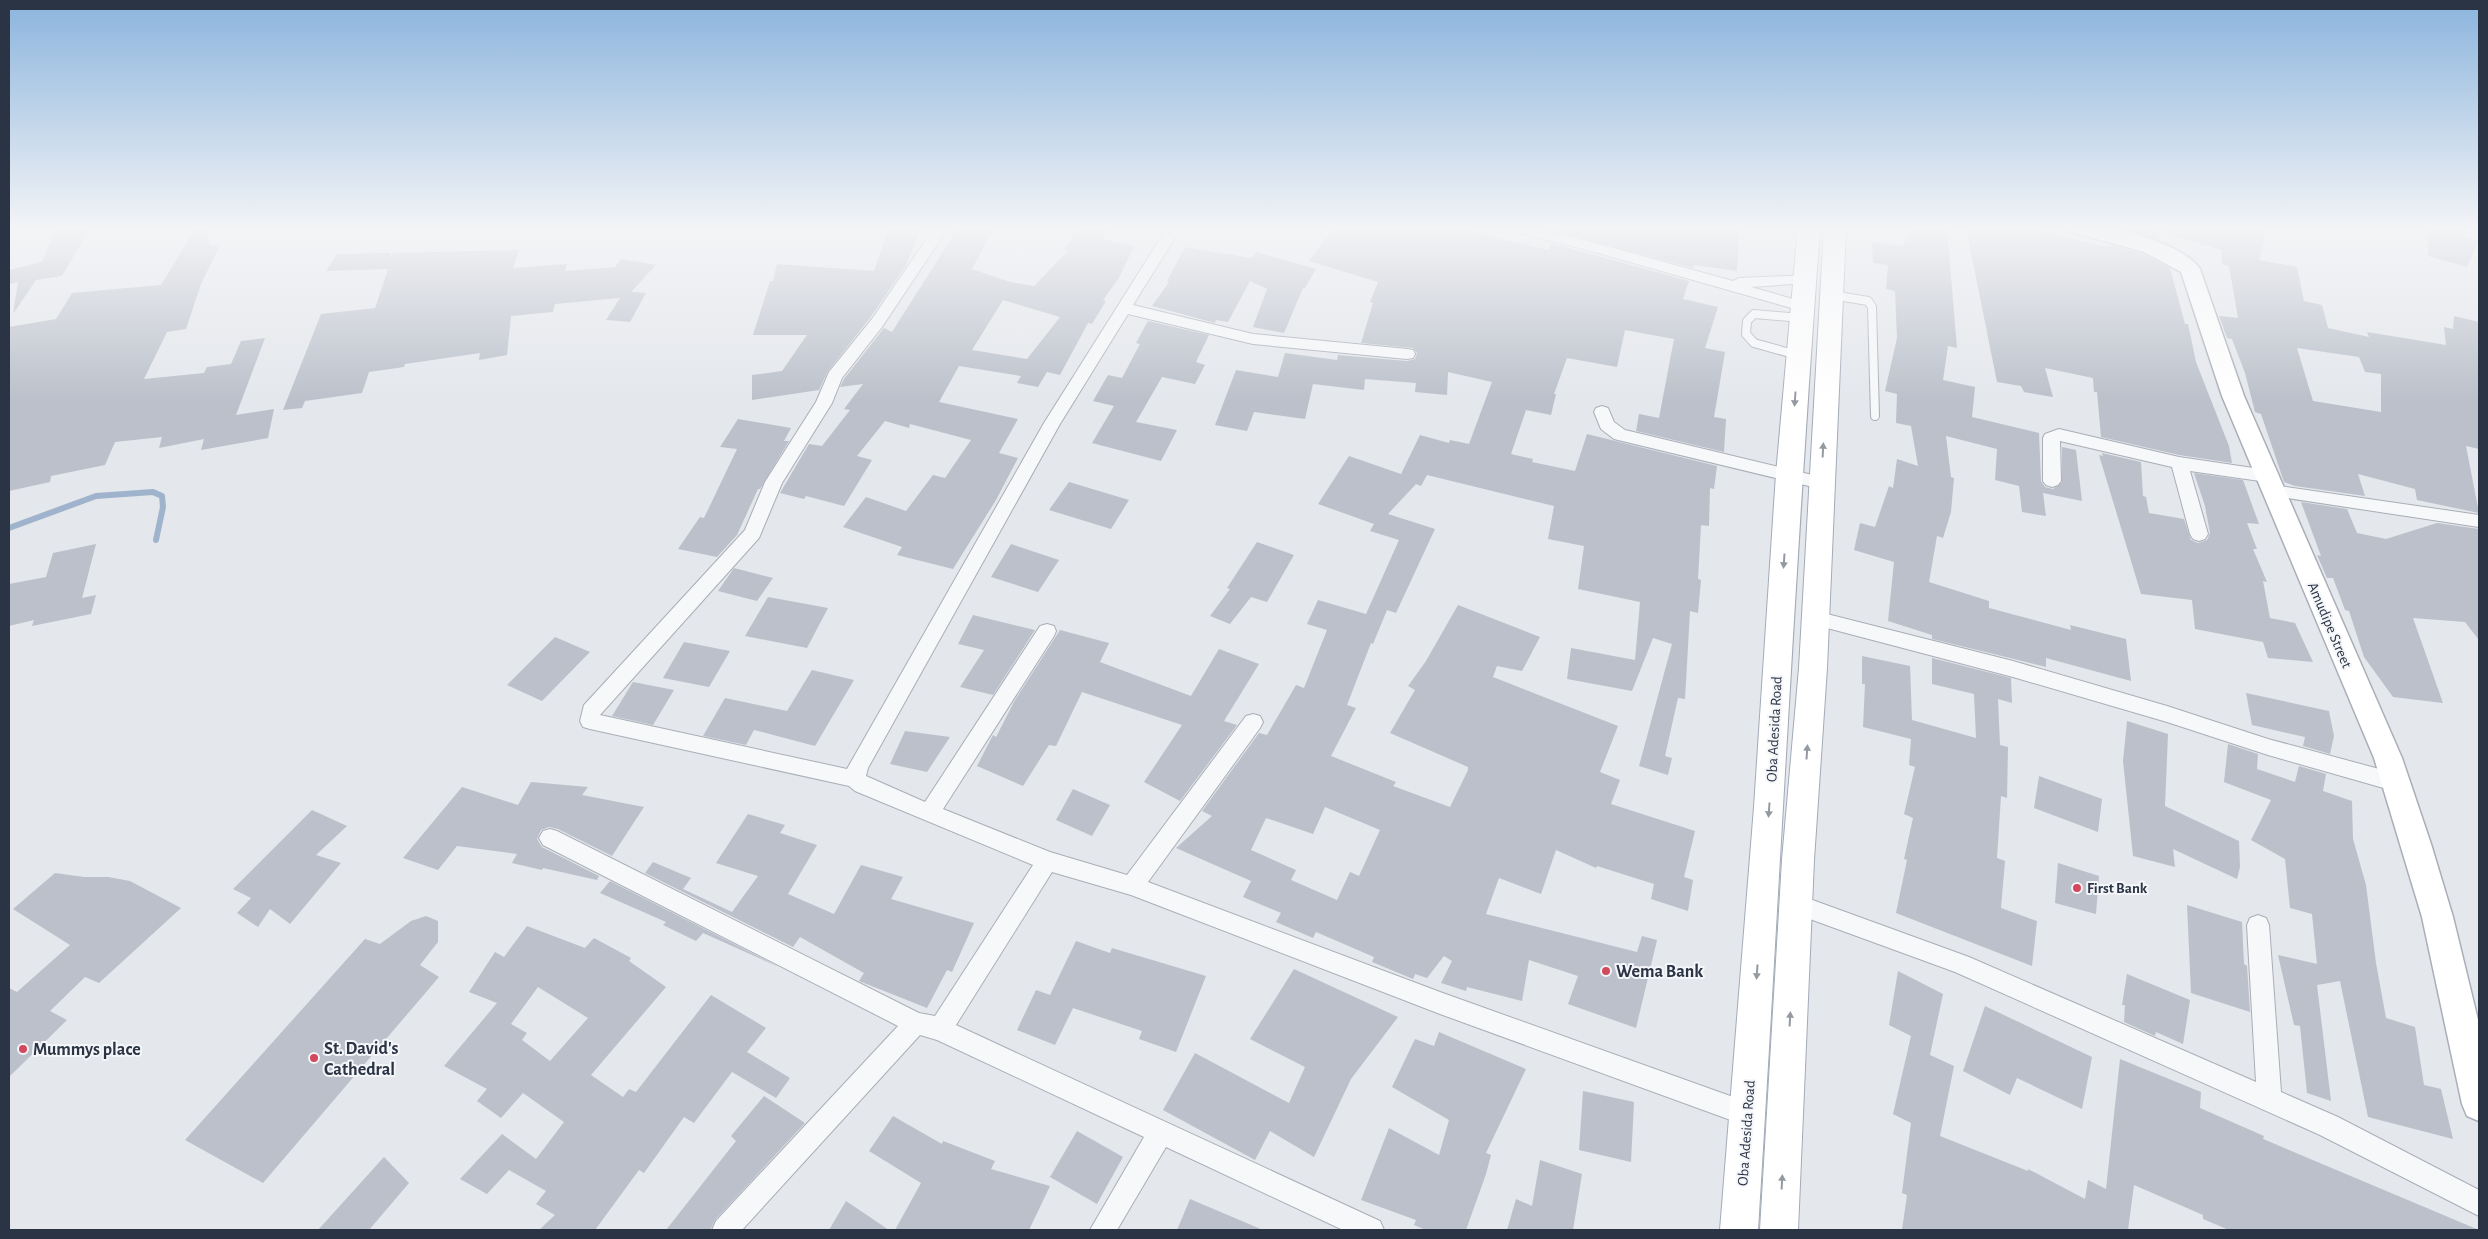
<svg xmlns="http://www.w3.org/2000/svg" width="2488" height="1239" font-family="'Alegreya Sans',sans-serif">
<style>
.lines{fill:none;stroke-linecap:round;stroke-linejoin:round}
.stream{stroke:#9fb4cc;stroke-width:6}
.building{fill:#bbc0ca;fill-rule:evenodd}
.lane-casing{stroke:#a9aeb7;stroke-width:10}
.street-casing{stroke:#a9aeb7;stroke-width:2}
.secondary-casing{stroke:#a9aeb7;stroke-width:3}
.primary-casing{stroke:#a3abb8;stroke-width:2}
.lane{stroke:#f7f8fa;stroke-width:8}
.street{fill:#f7f8fa;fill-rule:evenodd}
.secondary{fill:#fff;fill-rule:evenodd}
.primary{fill:#fff;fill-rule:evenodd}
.oneway{fill:#959aa2}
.poi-dot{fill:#d1495b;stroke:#f4f6f9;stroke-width:2}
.labels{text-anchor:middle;stroke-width:4;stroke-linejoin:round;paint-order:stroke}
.street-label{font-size:15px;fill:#2b3445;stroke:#f4f6f9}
.poi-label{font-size:15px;font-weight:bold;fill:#2b3445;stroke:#f4f6f9;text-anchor:start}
.near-poi-label{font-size:18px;font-weight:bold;fill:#2b3445;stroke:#f4f6f9;text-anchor:start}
</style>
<rect width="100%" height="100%" fill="#e4e7ec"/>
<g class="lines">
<!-- stream -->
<polyline class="stream" points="9,528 96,496 153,492 162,496 163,507 156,540"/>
</g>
<!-- building -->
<g class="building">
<polygon points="65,228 90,228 62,276 36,280 13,314 18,282 9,284 9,270 42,262 55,231"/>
<polygon points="196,228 208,228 209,245 220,245 201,284 186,329 167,332 144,379 204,373 207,367 231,364 241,341 265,338 236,415 274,409 268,438 201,450 204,439 159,448 162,437 115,442 105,465 51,476 50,482 9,491 9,327 56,319 72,293 161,285"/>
<polygon points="889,228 921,228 905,267 870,318 828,371 819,390 752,400 752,375 782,371 807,335 753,335 770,281 773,281 777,264 874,271"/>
<path d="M958,228H994L972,269L1010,282L1034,286L1068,251L1063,249L1080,228H1109L1102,239L1134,246L1119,278L1103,300L1106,301L1092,324L1088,323L1060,375L1047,372L1038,387L1017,383L1021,376L959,366L939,402L1018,419L999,453L1018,458L996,500L953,569L897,555L902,547L843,527L866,497L906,511L933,475L945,478L971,440L910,424L909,428L885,421L857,456L872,460L844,506L806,496L804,499L780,493L809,444L822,446L850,410L844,409L863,384L840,387L844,379L884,328L892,332ZM1003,300L1060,317L1027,359L972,350Z"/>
<path d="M1334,228H1454L1549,250L1551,243L1689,281L1683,299L1718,307L1705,348L1725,352L1714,417L1726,419L1724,452L1636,431L1639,414L1659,418L1674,339L1625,330L1617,367L1567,358L1554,394H1556L1551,415L1526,410L1511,454L1533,459L1532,462L1575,471L1587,434L1717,466L1714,489L1710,488L1709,526L1701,525L1698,579L1701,580L1698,613L1690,611L1685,699L1678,698L1665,756L1672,758L1668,775L1639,766L1672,644L1653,638L1632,691L1567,679L1571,648L1635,660L1640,602L1578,589L1584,546L1548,539L1554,506L1427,475L1421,486L1416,484L1388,514L1435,529L1396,613L1387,610L1373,644L1371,643L1347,705L1356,708L1331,756L1396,782L1393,786L1450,807L1468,770V767L1390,733L1415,690L1408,686L1426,661L1458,605L1540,637L1522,671L1497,666L1493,677L1618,726L1600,772L1620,780L1611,804L1695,831L1684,877L1693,880L1688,911L1651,899L1654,884L1597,866L1596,868L1556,850L1541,894L1499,878L1486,914L1637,952L1642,936L1657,940L1636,1028L1568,1004L1578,976L1529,960L1522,1001L1467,987L1466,991L1441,983L1452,961L1444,956L1427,978L1415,974L1413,979L1372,962L1374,957L1316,932L1313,938L1276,922L1281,913L1243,897L1251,881L1176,848L1212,816L1202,811L1259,733L1267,735L1296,685L1304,688L1327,630L1307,624L1318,600L1366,614L1399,540L1370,531L1374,524L1318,504L1349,456L1401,474L1420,435L1449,443L1450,440L1469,444L1492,382L1448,372L1447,395L1415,392L1416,383L1365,379L1364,390L1313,384L1305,419L1254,412L1247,431L1215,425L1236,370L1278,377L1285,353L1337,360L1338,355L1407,361L1415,359L1417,353L1413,348L1361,343L1373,303L1370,302L1378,282L1309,261ZM1325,807L1380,830L1359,876L1350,872L1337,900L1291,880L1296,870L1251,850L1266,818L1313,834Z"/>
<polygon points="1556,228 1739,228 1737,271 1694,265 1693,268 1555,231"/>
<polygon points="1912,228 1947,228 1957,348 1948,346 1943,380 1975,387 1972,417 2039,433 2041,481 2045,487 2053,489 2062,482 2062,447 2076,450 2082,501 2043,493 2046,516 2022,512 2019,486 1995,480 1997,449 1946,436 1951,477 1954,478 1951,512 1943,538 1937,536 1929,582 1989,601 1989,608 2071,630 2070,625 2126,639 2131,681 2046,658 2046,667 2010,658 1932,639 1932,635 1888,621 1894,562 1854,550 1860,523 1875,527 1889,486 1893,488 1897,459 1918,466 1911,426 1896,423 1897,394 1885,391 1897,338 1895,291 1886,289 1888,265 1873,263 1872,242 1903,246"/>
<polygon points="1966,228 2027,228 2109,247 2110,245 2143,254 2170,268 2185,324 2188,324 2196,362 2229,446 2232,463 2179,455 2101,437 2097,392 2094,392 2093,378 2045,368 2053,397 2024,392 2021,386 1997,382"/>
<polygon points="2118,228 2155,228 2160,241 2143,235"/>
<path d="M2164,228H2267L2259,260L2297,267L2304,301L2322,305L2328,328L2369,337L2367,332L2446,345L2444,327L2453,329L2454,316L2479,322V449L2466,446L2479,513L2417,500L2415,489L2358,474L2365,496L2295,486L2284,482L2261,414L2255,412L2245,373L2232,339L2227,338L2219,316L2238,318L2229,266L2222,264V250L2163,233ZM2297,348L2359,357L2365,372L2381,374V412L2313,401Z"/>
<polygon points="2429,228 2462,228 2464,237 2479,241 2467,267 2428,256"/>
<polygon points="1185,247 1251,258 1256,252 1316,269 1305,288 1303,288 1284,333 1253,327 1267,289 1250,281 1228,322 1216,320 1215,323 1152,306 1169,282 1167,281"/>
<polygon points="519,250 513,268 567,264 565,271 615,267 621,259 656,265 631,292 646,293 630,322 606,320 620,298 555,304 553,312 511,316 507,355 479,360 480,353 405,364 404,367 369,372 362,393 305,401 302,408 283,410 321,314 375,308 388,269 326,271 337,254 391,253 391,259 393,253"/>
<polygon points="1148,321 1209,335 1196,362 1205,365 1195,384 1162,377 1136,422 1177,430 1161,461 1092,443 1114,406 1093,401 1108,375 1122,378 1140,344 1136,343"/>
<polygon points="738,419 791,428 784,441 789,441 760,489 758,489 737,535 717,557 678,549 700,517 704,518 737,449 720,447"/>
<polygon points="2102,453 2141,462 2143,496 2146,497 2149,513 2184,519 2191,540 2198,543 2207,540 2210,533 2205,506 2194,473 2243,480 2259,524 2247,523 2257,549 2253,549 2267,582 2263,581 2270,618 2295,623 2313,662 2268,658 2263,642 2195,629 2192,600 2141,594 2099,455 2103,456"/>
<polygon points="1069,482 1129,500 1111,529 1049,510"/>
<polygon points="2301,502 2347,509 2357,533 2386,539 2437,523 2479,529 2479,640 2465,622 2413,618 2443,703 2393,697 2364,657 2349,611 2345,610 2333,578 2327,578 2317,555 2321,556"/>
<polygon points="1257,542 1294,555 1267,602 1251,597 1230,624 1210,616 1230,589 1227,588"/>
<polygon points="96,544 82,598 96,595 91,614 32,626 34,620 9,626 9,584 46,577 53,553"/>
<polygon points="1011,544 1059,560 1038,592 991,577"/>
<polygon points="734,568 773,578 757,601 718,591"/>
<polygon points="768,597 828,608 807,648 745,636"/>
<polygon points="973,615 1035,630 993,695 960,687 984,650 958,644"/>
<polygon points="1060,630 1109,643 1100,662 1191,696 1219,649 1259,664 1224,721 1237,725 1180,801 1144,782 1182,725 1082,692 1056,746 1049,745 1023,786 977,766 993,735 996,737 1015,700"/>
<polygon points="555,637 590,652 542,701 507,685"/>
<polygon points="684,642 730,651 709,687 663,678"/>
<polygon points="1862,656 1910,666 1912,720 1976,738 1974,694 1932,684 1932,658 2011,678 2012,703 1998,699 2000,745 2008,747 2007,798 2001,796 1997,858 2005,861 2001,908 2037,921 2032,966 1896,913 1907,860 1904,859 1913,818 1904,814 1915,767 1909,765 1911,739 1863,727 1865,684 1862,684"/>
<polygon points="812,670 854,680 815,746 754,730 746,745 703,736 725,698 787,711"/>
<polygon points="633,682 674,690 653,725 612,716"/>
<polygon points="2246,693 2329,711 2334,736 2330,754 2303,746 2305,737 2252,725"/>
<polygon points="2127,721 2168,734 2165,806 2239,841 2240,867 2237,879 2173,849 2175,867 2133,856 2123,761"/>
<polygon points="905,731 950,737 927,772 890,764"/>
<polygon points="2228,744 2258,754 2257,769 2295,782 2299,766 2326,774 2323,791 2352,801 2353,839 2366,885 2376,963 2386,1018 2415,1027 2424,1085 2441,1089 2453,1139 2368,1117 2340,981 2317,985 2331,1101 2307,1093 2300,1026 2294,1025 2278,955 2317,964 2312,914 2290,908 2285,859 2251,840 2271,800 2224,782"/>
<polygon points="2039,776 2102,799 2098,832 2034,808"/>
<polygon points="531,782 588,787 582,795 644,807 612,856 558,829 549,827 541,830 537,839 542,847 599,876 597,880 543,868 542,870 512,863 517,854 457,846 438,870 403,858 462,787 518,805"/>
<polygon points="1073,789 1110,805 1092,836 1056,820"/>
<polygon points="312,810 347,826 316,855 341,863 290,924 270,909 258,927 237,913 251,898 233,889"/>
<polygon points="748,814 785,825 780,833 817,845 788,894 834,914 861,865 903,877 891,899 974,923 952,972 947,970 927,1008 859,981 864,973 800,937 793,947 645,873 653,862 691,878 683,889 732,912 758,876 716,863"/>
<polygon points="2058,863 2099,876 2096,914 2055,903"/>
<polygon points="55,873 84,877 108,877 130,881 181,908 99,983 85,977 50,1011 67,1020 9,1077 9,988 17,992 70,945 13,909"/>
<polygon points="610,881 779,967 703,933 696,941 663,925 666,922 600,893"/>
<polygon points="2187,905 2242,922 2244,964 2247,966 2250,1012 2191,993"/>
<polygon points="426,916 438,921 438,942 420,965 439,977 263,1183 185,1140 365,939 380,944 411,921"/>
<path d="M527,926L585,948L594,938L631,958L629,961L666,987L591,1075L623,1097L629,1089L636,1092L711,995L766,1028L747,1052L790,1078L776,1098L732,1072L694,1123L684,1117L644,1173L639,1170L595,1230H539L555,1215L536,1204L546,1191L509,1170L487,1194L460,1179L502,1134L536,1159L564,1122L523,1093L501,1118L477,1101L487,1089L444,1066L497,1003L469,992L495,952L504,957ZM538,987L588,1018L550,1061L522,1040L527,1033L511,1024Z"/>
<polygon points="1076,941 1110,953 1112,948 1206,976 1176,1052 1139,1039 1142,1031 1073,1008 1055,1045 1017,1030 1036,990 1050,995"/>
<polygon points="1294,969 1398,1017 1351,1079 1314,1157 1270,1131 1255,1160 1163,1110 1195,1053 1289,1103 1305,1067 1250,1039"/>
<polygon points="1898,971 1943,994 1930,1055 1954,1066 1940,1136 2028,1171 2028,1169 2085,1199 2088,1180 2106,1189 2120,1059 2201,1092 2200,1108 2264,1136 2263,1139 2479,1230 2229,1230 2203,1219 2203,1215 2134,1185 2128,1230 1902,1230 1907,1195 1902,1193 1911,1123 1893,1114 1911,1036 1889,1025"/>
<polygon points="2127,974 2190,1000 2183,1044 2156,1032 2155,1036 2124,1022 2125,1005 2122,1005"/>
<polygon points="1985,1006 2092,1057 2082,1109 2017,1078 2010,1095 1963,1071"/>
<polygon points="1439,1032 1526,1069 1486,1153 1491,1155 1486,1174 1466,1230 1426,1230 1414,1225 1416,1220 1361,1200 1389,1128 1439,1155 1449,1120 1392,1087 1415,1039 1434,1046"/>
<polygon points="1583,1091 1634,1102 1631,1162 1579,1150"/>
<polygon points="764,1096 805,1123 715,1220 710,1230 666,1230 736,1141 731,1136"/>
<polygon points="893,1116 942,1144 943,1141 995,1161 991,1169 1050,1186 1029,1230 895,1230 921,1183 869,1151"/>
<polygon points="1077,1131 1123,1157 1097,1204 1050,1177"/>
<polygon points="384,1157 409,1183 369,1230 318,1230"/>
<polygon points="1540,1160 1582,1174 1573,1230 1507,1230 1516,1199 1532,1206"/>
<polygon points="1190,1199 1263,1230 1177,1230"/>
<polygon points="846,1201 889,1230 829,1230"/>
</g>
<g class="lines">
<defs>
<g id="lane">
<polyline points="1832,295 1868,301 1872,307 1875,416"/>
<polyline points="1797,355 1754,343 1746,334 1747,321 1754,314 1801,318"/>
</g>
<g id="street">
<polygon points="934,228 948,228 882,327 842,378 832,403 782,483 759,538 600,715 847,769 1044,423 1167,228 1181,228 1133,305 1253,334 1407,349 1413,350 1415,354 1413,358 1407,359 1253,344 1128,314 1060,424 868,768 866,776 925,802 1040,626 1047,624 1054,626 1056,631 1054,636 943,809 1050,852 1127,875 1246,716 1253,714 1260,716 1263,722 1260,728 1148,882 1440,992 1747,1102 1756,1105 1759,1114 1756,1123 1747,1126 1440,1014 1131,895 1052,872 956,1025 1380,1221 1384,1230 1343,1230 1166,1147 1117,1230 1090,1230 1144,1137 937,1040 920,1035 742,1230 712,1230 716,1221 898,1026 543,845 539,838 543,831 550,829 557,831 919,1013 935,1016 1033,865 855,791 849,786 590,729 583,727 580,721 584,705 745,530 765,482 816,402 829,372 872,319"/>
<polygon points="1509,228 1534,228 1588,241 1733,281 1739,278 1811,275 1813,278 1811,281 1806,283 1751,287 1807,303 1810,306 1802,311 1584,249 1511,231"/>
<polygon points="1602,406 1608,408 1614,422 1625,430 1821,477 1827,479 1830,483 1827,487 1821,489 1614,439 1601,429 1594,412 1596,408"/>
<polygon points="2059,429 2179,457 2267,470 2273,472 2276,476 2273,480 2267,482 2190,471 2208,534 2205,539 2199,541 2193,539 2190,534 2172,467 2060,441 2061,481 2058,485 2052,487 2046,485 2043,481 2043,438 2045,434"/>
<polygon points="2273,485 2479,515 2479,527 2267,495 2264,491 2267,487"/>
<polygon points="1815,611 2013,661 2167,706 2268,739 2394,773 2401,776 2404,782 2401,788 2394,791 2268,755 2167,722 2013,677 1808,623 1806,618 1808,613"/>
<polygon points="1796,894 1969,957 2256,1082 2247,925 2250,918 2258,915 2266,918 2269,925 2281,1092 2338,1117 2479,1190 2479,1216 2320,1135 1955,972 1788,911 1785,904 1788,897"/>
</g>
<path id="secondary" d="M2069,228C2080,228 2093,227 2104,228C2130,231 2186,247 2200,269L2244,396L2402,758L2431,844L2453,917L2479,1024V1121L2467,1116L2462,1104L2422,917L2374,758L2222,396L2181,272L2144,252L2072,232Z"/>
<g id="primary">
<path d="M1798,228H1820C1795,562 1779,896 1758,1230H1720L1754,807L1776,474Z"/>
<polygon points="1824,228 1846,228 1827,668 1814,860 1798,1230 1760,1230 1782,860 1799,668"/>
</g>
</defs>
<!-- lane casing -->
<use href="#lane" class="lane-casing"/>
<!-- street casing -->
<use href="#street" class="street-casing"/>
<!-- secondary casing -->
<use href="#secondary" class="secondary-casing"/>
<!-- primary casing -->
<use href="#primary" class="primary-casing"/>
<!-- lane -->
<use href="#lane" class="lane"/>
<!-- street -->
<use href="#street" class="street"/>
<!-- secondary -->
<use href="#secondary" class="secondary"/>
<!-- primary -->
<use href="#primary" class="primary"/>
</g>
<!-- one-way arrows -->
<defs><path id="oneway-solid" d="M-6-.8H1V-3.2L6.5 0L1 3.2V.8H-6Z" transform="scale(1.25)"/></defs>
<g class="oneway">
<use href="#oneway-solid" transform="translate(1795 399) rotate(94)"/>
<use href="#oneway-solid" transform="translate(1823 450) rotate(-87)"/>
<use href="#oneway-solid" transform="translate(1784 561) rotate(94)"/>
<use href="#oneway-solid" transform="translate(1807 752) rotate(-86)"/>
<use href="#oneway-solid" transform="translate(1769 810) rotate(94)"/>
<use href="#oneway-solid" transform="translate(1757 972) rotate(94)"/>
<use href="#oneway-solid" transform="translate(1790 1019) rotate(-87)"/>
<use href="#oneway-solid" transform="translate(1782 1182) rotate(-87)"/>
</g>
<!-- sky -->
<linearGradient id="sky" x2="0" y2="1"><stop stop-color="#8bb4dd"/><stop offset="0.57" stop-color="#f3f4f6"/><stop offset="1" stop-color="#f3f4f6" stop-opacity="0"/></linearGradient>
<rect width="2488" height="401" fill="url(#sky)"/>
<!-- markers -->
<g class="poi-dot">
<circle cx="2077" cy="888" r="5"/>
<circle cx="1606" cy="971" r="5"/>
<circle cx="23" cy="1049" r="5"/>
<circle cx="314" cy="1058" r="5"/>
</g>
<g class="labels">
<!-- street labels -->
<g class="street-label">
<text transform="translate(2330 625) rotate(67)" y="5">Amudipe Street</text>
<text transform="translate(1774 729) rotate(-87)" y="5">Oba Adesida Road</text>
<text transform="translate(1746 1133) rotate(-86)" y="5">Oba Adesida Road</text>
</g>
<!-- poi labels -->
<g class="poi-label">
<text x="2087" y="893">First Bank</text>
</g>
<!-- near-poi labels -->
<g class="near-poi-label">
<text x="1616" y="977">Wema Bank</text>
<text x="324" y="1054">St. David's<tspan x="324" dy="21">Cathedral</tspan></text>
<text x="33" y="1055">Mummys place</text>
</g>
</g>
<!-- border -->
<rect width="2488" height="1239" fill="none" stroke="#2b3445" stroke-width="20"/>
</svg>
